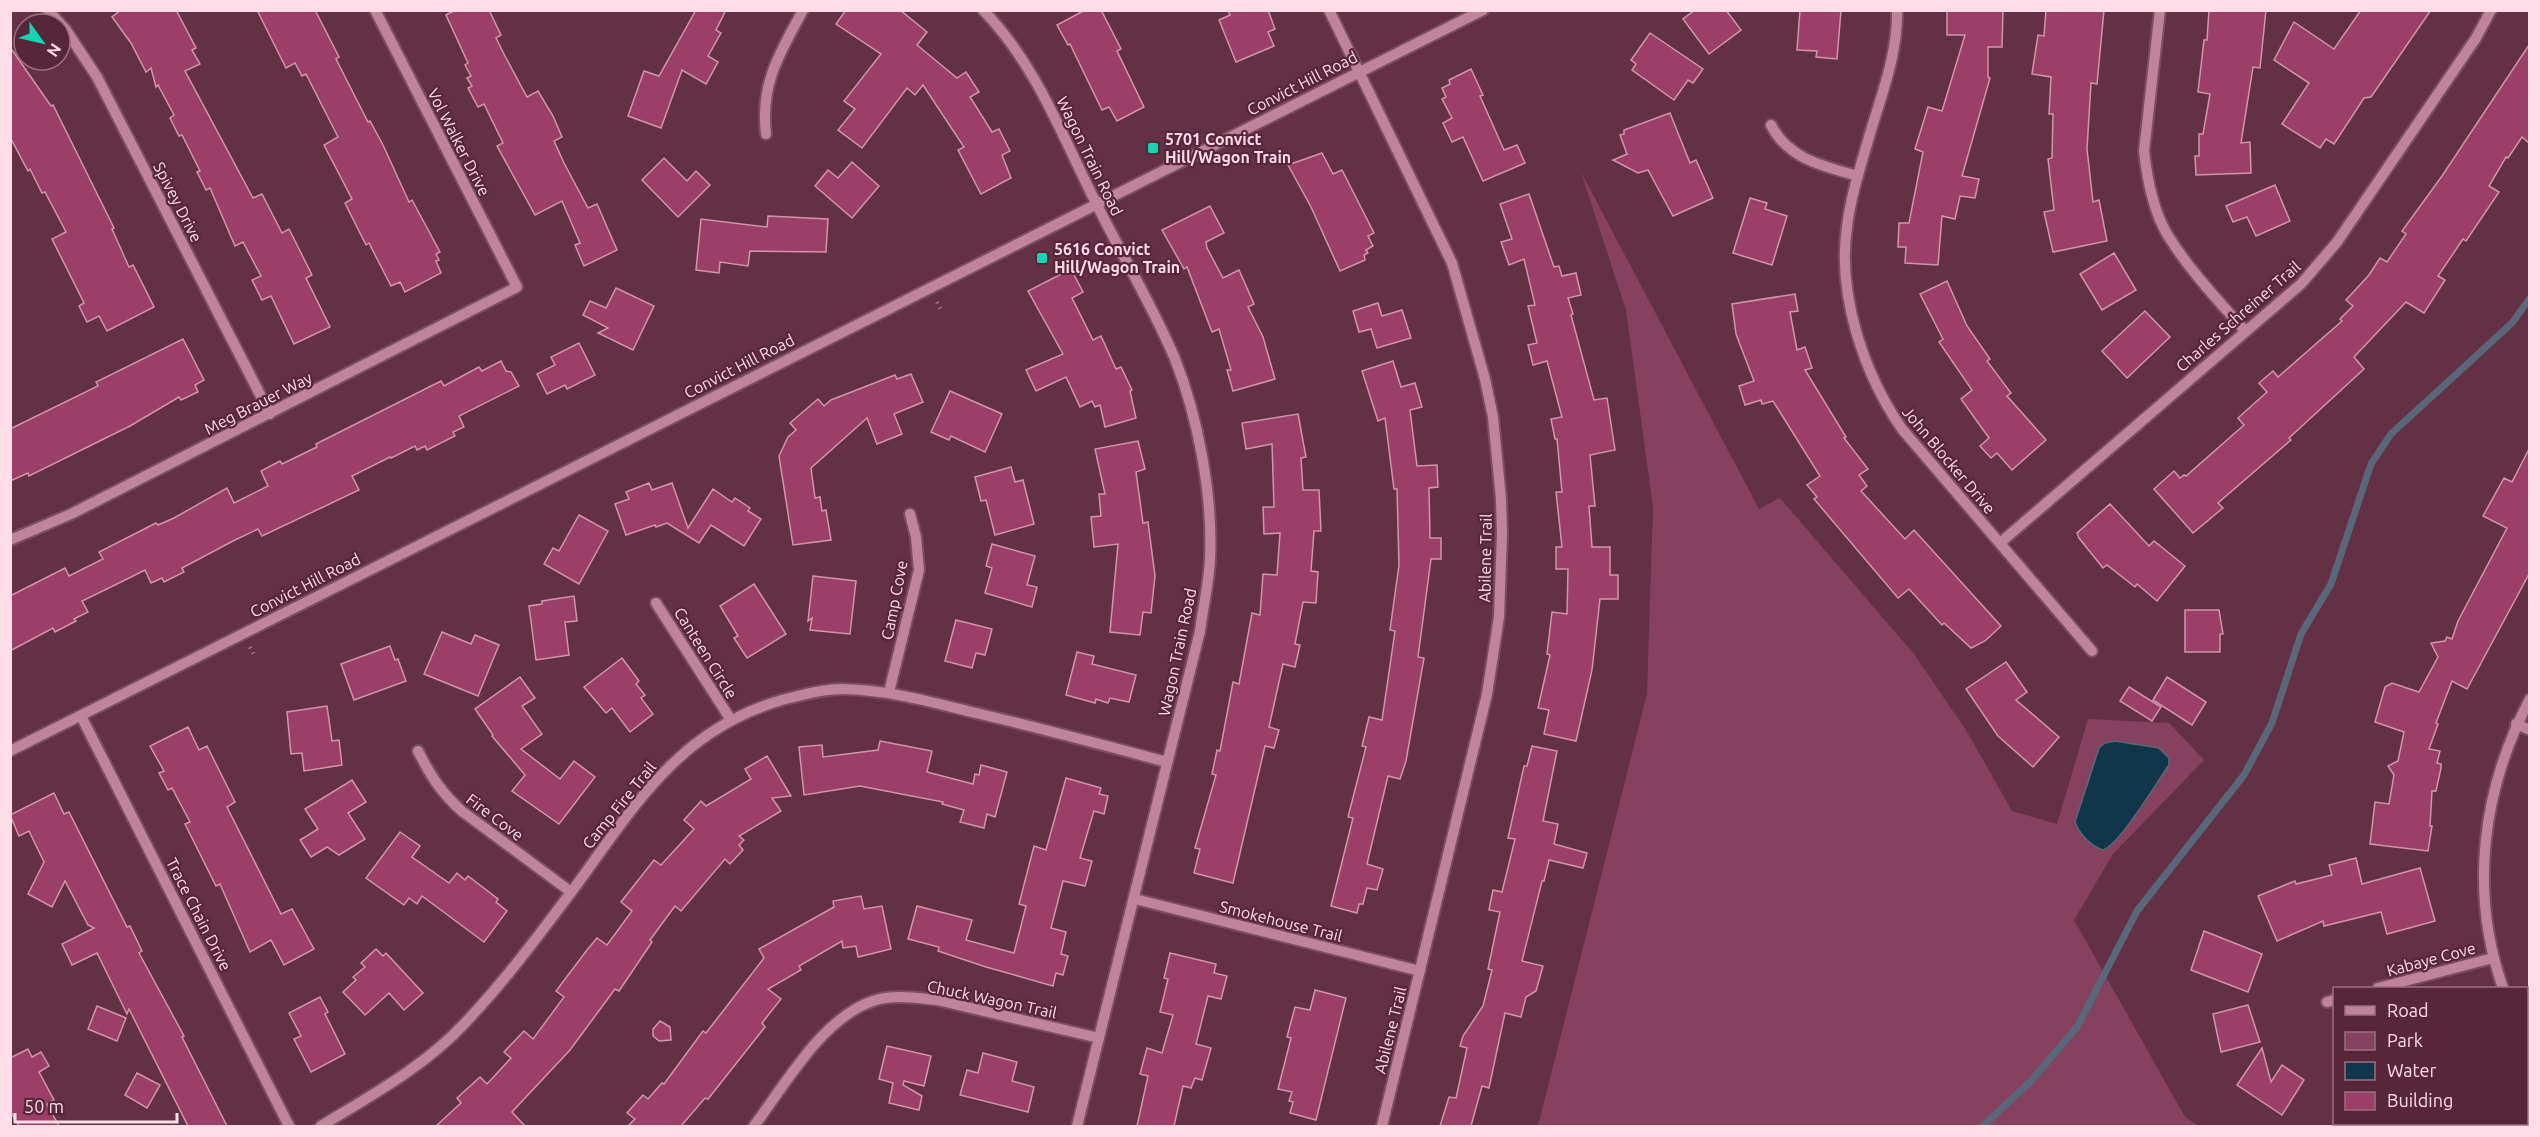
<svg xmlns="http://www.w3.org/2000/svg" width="2540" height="1137" font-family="Ubuntu,sans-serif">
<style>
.green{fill:#86415e}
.water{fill:#123649;stroke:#596879;stroke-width:1.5}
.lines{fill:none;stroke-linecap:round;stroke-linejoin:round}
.stream{stroke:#596879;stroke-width:7}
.building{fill:#9c3f68;stroke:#d195ab;stroke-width:1.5}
.minor-casing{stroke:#7a4e60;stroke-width:14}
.path{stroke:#9d7082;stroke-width:4;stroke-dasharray:1.5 4.5;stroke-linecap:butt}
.minor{stroke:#bf849a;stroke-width:10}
.poi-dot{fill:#14d5b3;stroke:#58263b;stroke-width:2}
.labels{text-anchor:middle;stroke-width:4.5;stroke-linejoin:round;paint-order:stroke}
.street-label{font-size:16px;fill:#fedde8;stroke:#58263b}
.poi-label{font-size:16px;font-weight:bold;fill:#fedde8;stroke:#58263b;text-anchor:start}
</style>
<rect width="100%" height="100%" fill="#633045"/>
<!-- green -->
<g class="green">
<polygon points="1581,172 1759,509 1780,498 1914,654 1966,730 2012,811 2057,824 2088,719 2169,723 2204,760 2113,854 2074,920 2185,1117 2199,1126 1538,1126 1647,694 1653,507 1626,310"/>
<polygon points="2526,1123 2528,1126 2404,1126 2409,1124"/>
</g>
<!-- water -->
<path class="water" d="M2115,741L2159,748L2169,758V765C2157,782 2120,844 2103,850C2091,846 2079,834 2075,822L2099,748L2105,743Z"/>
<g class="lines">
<!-- stream -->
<polyline class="stream" points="1983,1126 2032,1080 2077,1027 2137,911 2244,775 2272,723 2301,634 2331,584 2371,464 2391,434 2512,323 2530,298"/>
</g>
<!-- building -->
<g class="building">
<polygon points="121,10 176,10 196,48 192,50 200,64 185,71 253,198 262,194 282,233 289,229 312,275 306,278 330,327 294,344 271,296 262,300 252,280 261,276 243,242 235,246 210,188 206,190 197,172 200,171 182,135 179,136 170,118 174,115 158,85 156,87 151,68 146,72 131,43 112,17"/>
<polygon points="257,10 315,10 339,57 336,59 368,122 370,121 383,145 409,202 412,200 440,252 436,254 439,260 436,261 441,273 405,292 400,282 391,286 369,243 366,245 345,203 352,199 324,145 338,137 306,74 302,76 295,63 286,68"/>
<polygon points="455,10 489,10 501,35 496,38 505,56 527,97 538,91 553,116 562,137 554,141 564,163 588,208 597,204 617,250 584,266 575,245 580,243 562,201 535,215 497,146 503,143 484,104 478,107 468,88 472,86 467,78 471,76 465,65 468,63 446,15"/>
<polygon points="696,10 726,10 716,30 721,33 708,56 718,62 706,84 682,70 661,128 628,116 644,71 659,76"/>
<polygon points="846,10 900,10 927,32 917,45 957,78 966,72 979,92 970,97 992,132 999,129 1010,151 1002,155 1011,178 981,194 958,150 964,147 923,85 915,95 907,88 862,148 838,130 855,109 844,101 881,54 836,24"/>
<polygon points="1085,10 1101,10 1121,49 1117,51 1144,107 1117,121 1109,107 1102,110 1070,44 1068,45 1057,25"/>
<polygon points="1228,10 1268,10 1275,29 1268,32 1274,46 1236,62 1219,20 1230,15"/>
<polygon points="1695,10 1726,10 1741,30 1709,54 1683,19"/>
<polygon points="1800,10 1841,10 1837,59 1816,57 1817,51 1797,50"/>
<polygon points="1947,10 2003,10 2002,47 1988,47 1988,77 1990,78 1962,176 1979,179 1975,198 1960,196 1955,219 1942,216 1938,265 1905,263 1906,247 1898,247 1899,223 1909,223 1923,152 1915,149 1928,107 1942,111 1965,35 1947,35"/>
<polygon points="2046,10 2104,10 2097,84 2091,83 2087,149 2093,202 2099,200 2107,241 2053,252 2044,212 2054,210 2048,159 2052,158 2053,114 2049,114 2051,77 2032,74 2038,35 2044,36"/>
<polygon points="2209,10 2266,10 2260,68 2253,67 2241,143 2250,142 2251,173 2196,175 2195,156 2199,156 2199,134 2203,134 2210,94 2198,92 2204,40 2207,40"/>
<polygon points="2361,10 2431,10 2371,97 2364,98 2334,144 2326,139 2320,148 2282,124 2309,83 2274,60 2294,22 2334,49"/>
<polygon points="1650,33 1703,69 1693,83 1688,80 1674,100 1632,70 1636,64 1631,60"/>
<polygon points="2529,45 2529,143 2522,137 2508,158 2506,157 2489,186 2499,192 2466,241 2463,239 2438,276 2445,280 2424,313 2406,302 2354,357 2364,369 2289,438 2291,440 2218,503 2223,508 2193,533 2154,489 2174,471 2180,478 2184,475 2186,476 2244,425 2238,418 2267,392 2259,383 2273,371 2278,377 2342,321 2340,319 2353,306 2346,300 2369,275 2380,258 2387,262 2406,234 2402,231 2442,176"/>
<polygon points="10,47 51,106 53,105 114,228 112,229 129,267 133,265 154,307 107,331 99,316 87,322 79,306 84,303 52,239 66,232 45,192 42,193 30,169 28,171 10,137"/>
<polygon points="1471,69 1483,95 1480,96 1504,150 1517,145 1525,163 1483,181 1463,137 1452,142 1443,123 1452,118 1442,99 1446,97 1442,88 1450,84 1449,80"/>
<polygon points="1670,113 1690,163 1696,160 1713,198 1673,216 1648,170 1638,173 1613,160 1627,154 1620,135 1624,134 1624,130"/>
<polygon points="1322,153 1333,174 1342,170 1374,233 1368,236 1373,246 1366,250 1368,253 1364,255 1365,260 1340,271 1311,207 1288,165"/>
<polygon points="664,158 687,181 696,171 710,185 678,217 642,180"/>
<polygon points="852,162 879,186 852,218 815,186 828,170 838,178"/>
<polygon points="2275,185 2290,221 2256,236 2247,217 2233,222 2226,206"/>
<polygon points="1529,194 1554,267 1559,266 1562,276 1576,273 1581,295 1568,298 1573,314 1571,315 1594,400 1607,398 1615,450 1590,455 1595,506 1589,506 1592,547 1610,547 1610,575 1618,575 1618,599 1600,599 1592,670 1576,741 1544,734 1549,710 1538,708 1550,655 1547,654 1552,612 1567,614 1568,569 1556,569 1556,547 1562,547 1556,492 1562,492 1557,439 1555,439 1551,419 1562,417 1547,361 1533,365 1528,345 1537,343 1528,306 1535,305 1524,259 1509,265 1501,242 1512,239 1500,204"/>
<polygon points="1750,198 1767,203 1765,209 1787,216 1772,265 1733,253"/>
<polygon points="1210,206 1224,233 1206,242 1207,248 1223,278 1239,270 1254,304 1248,307 1263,337 1275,379 1233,391 1227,370 1231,370 1219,329 1212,332 1187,267 1184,269 1162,230"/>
<polygon points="768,216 828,219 826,252 750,251 748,266 720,262 719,273 696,270 701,219 767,227"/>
<polygon points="2114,253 2136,290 2102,310 2080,274"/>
<polygon points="1071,269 1083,292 1072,298 1093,340 1101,336 1116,369 1121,367 1132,390 1130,391 1136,418 1105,427 1100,405 1095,407 1092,401 1080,407 1066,377 1036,391 1026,370 1063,354 1028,291"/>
<polygon points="1947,281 1967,326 1990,359 1987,361 2011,393 2007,396 2046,440 2012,470 1997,453 1991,458 1980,446 1989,438 1961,399 1972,390 1939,342 1943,339 1920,294"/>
<polygon points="616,288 654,306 633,350 598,333 608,328 583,315 590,301 606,308"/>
<polygon points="1795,294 1798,311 1790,312 1797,350 1805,347 1812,368 1805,370 1846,437 1844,438 1868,469 1859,475 1867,486 1861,491 1905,539 1914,530 2001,626 1985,641 1971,648 1944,623 1942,625 1909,589 1898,598 1814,499 1817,497 1807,485 1820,476 1773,401 1762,404 1761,400 1745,405 1739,386 1754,381 1736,334 1732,304"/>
<polygon points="1378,303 1382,316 1402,310 1411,338 1377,348 1371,329 1359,332 1353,311"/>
<polygon points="2145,311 2170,337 2127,378 2102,351"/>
<polygon points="183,339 204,380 195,385 198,392 181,400 179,397 130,426 29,476 28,473 10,481 10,429 98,386 96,382"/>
<polygon points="579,343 595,375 567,389 565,385 547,394 537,374 555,365 551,357"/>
<polygon points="501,361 506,371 511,372 519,386 459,416 464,427 453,432 455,436 427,450 425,446 417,450 415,446 391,458 390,457 352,476 359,490 262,536 258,529 231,542 182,568 184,572 164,582 162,578 151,583 145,570 119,583 82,601 88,612 74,619 76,621 55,632 53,628 10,651 10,596 65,568 69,576 103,559 99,552 156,523 158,525 174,518 227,488 234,503 268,486 261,471 280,461 282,464 317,447 316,444 441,381 444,386 479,367 482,371"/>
<polygon points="1393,361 1401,387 1415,383 1422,407 1410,410 1417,466 1437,465 1438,487 1429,488 1430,538 1441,538 1441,559 1431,559 1418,657 1424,658 1406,761 1400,779 1388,776 1367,864 1383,869 1377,890 1367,888 1363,904 1359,904 1357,913 1331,906 1353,818 1348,817 1366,747 1362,746 1369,717 1382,720 1395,631 1390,630 1399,565 1397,489 1394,489 1385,418 1378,421 1362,371"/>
<polygon points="911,374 923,402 894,414 902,434 877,444 867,418 811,468 815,498 820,497 822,511 826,510 831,540 793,545 779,456 788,437 796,430 790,423 818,399 824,406 831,400 895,375 897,379"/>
<polygon points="950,391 1002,414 985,452 951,436 949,440 931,432"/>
<polygon points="1298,414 1306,457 1301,458 1303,490 1319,490 1321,531 1314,531 1311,571 1318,572 1316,603 1303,602 1295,644 1300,645 1295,667 1283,664 1269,727 1279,730 1274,748 1265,746 1233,883 1194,873 1200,849 1195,848 1216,775 1212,774 1217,750 1220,751 1233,682 1239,684 1252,613 1260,615 1263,574 1277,575 1280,533 1264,534 1263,507 1274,507 1272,444 1246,449 1242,423"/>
<polygon points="1138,441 1145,469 1136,472 1143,523 1148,522 1155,576 1151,613 1143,612 1140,635 1110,632 1118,544 1094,547 1091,517 1101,516 1099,494 1105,494 1095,449"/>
<polygon points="2529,449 2529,574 2467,689 2452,681 2436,723 2438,724 2429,749 2440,751 2437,763 2441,764 2441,768 2436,791 2432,791 2430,826 2432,826 2428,851 2370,844 2375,802 2389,804 2394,775 2388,766 2398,761 2404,732 2375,722 2385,687 2392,683 2419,692 2438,657 2431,643 2445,641 2447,637 2452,639 2458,621 2507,528 2483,516 2504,478 2512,482"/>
<polygon points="1011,467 1015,482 1023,480 1034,524 995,535 986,500 981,501 975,477"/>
<polygon points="649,483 652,490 672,483 688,528 713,489 732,502 735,498 750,508 748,511 761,519 744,546 711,525 699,543 667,523 656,527 655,525 626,535 615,504 629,499 626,492"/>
<polygon points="2110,504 2149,546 2154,541 2185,566 2157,601 2137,584 2135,587 2107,565 2103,568 2079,538 2077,533"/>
<polygon points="579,515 608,531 579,584 544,564 553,548 559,551"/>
<polygon points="992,544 1035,556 1027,585 1037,587 1032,607 985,593 992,568 986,566"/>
<polygon points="813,576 856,581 850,634 810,630 812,618 808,621"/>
<polygon points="754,584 786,634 747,658 734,638 738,636 720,606"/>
<polygon points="574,596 577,621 565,622 569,655 536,660 529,606 542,604 542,601"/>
<polygon points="2185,610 2219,610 2223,634 2220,634 2220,652 2185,652"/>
<polygon points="956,620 992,629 985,655 976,653 972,668 945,661"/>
<polygon points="442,632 471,644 475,635 499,645 478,696 424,674"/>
<polygon points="390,646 395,660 398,659 406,681 354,700 341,664"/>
<polygon points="1077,652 1094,656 1092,664 1136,675 1129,702 1110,698 1108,703 1096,699 1095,703 1066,695"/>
<polygon points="622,658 639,681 636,684 645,695 641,698 653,714 630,732 612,708 606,713 584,687"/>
<polygon points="2006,662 2027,692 2016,700 2059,737 2033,767 1998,736 1966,689"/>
<polygon points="520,677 535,698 522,706 542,734 521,749 560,779 574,761 595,777 559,824 512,791 525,775 492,736 493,735 475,709"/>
<polygon points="2167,677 2206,702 2192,725 2153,700"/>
<polygon points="2129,687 2161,707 2152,721 2120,701"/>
<polygon points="327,706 332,741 339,740 342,765 304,771 302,753 291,754 287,712"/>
<polygon points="188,727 199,750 207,746 235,802 227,807 281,914 292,909 314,949 284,965 271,940 250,952 220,884 216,886 185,824 190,822 172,788 168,790 159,773 164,771 150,746"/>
<polygon points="880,741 932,751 927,772 973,784 975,774 979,775 981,765 1007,772 995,817 987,814 984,828 960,822 964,810 942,804 943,802 860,786 804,795 799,747 822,745 823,757 878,750"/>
<polygon points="1532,746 1557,751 1543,821 1558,824 1554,844 1587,853 1583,868 1549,860 1544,881 1542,881 1522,961 1543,966 1536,991 1526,997 1521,1017 1505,1013 1489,1088 1482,1086 1471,1126 1440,1126 1449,1097 1456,1098 1467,1048 1460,1046 1463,1036 1483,1006 1492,970 1488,969 1500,912 1489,910 1493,890 1502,892 1515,839 1508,838 1524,766 1527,766"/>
<polygon points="767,756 791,796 772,798 781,811 739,836 744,840 739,845 743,850 730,864 725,859 681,911 675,906 650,940 652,942 619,991 615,989 570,1050 512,1112 525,1126 436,1126 461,1103 457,1098 480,1077 487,1084 511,1058 504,1052 524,1031 533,1039 564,997 556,991 587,950 597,938 607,945 632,911 621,902 654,860 661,865 694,829 684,820 701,801 706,806 751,779 745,769"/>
<polygon points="1066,778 1101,788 1099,794 1108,796 1104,814 1094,811 1080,858 1092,861 1085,886 1063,881 1051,928 1066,932 1061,954 1068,956 1063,975 1056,973 1053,986 986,967 938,951 939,947 908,939 917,906 972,920 966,940 1014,953 1026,906 1019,904 1034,846 1046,850"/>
<polygon points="352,780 366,802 348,813 365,839 339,855 327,847 311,857 300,840 318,829 305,809"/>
<polygon points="54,793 64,814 69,812 127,927 130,926 142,951 139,953 184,1036 182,1037 227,1126 188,1126 129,1009 127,1014 97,953 72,965 62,944 94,928 88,925 65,881 52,907 28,894 44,862 29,831 19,836 10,815"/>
<polygon points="400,832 420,846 412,857 449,883 457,873 465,880 468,876 498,899 496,902 507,911 484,942 422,896 417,904 409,898 404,905 366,878"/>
<polygon points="2356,858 2362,884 2420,868 2435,921 2387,934 2381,912 2324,926 2323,921 2277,941 2258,896 2295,881 2296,884 2332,875 2329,865"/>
<polygon points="861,896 864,909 882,906 891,949 858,957 856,946 843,948 842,941 799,966 801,970 768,989 781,999 762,1023 765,1027 708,1099 705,1098 681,1126 628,1126 635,1119 627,1113 643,1095 648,1099 662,1083 664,1084 703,1031 706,1033 764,958 759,949 834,907 833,901"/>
<polygon points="2204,931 2262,954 2248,992 2191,970"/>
<polygon points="376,949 383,956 386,953 423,993 404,1010 389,993 365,1015 343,992 356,980 353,977 365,967 361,963"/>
<polygon points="1170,953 1216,964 1214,973 1227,976 1221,999 1208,996 1196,1044 1211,1048 1202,1080 1195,1078 1191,1088 1183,1086 1174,1126 1137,1126 1148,1076 1140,1074 1147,1048 1162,1053 1173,1015 1160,1012 1168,979 1164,978"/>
<polygon points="1315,990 1346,998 1316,1120 1290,1113 1293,1102 1289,1101 1292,1092 1278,1089 1291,1038 1287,1037 1295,1007 1310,1010"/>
<polygon points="320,997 328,1012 325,1014 345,1054 311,1072 294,1039 301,1036 289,1013"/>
<polygon points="2248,1005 2260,1042 2221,1052 2213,1014"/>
<polygon points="97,1006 126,1018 117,1041 88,1029"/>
<polygon points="660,1021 670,1027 671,1040 659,1041 653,1036 653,1029"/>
<polygon points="887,1046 931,1056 924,1086 904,1081 903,1085 922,1096 919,1110 889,1103 893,1083 879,1079"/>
<polygon points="2262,1048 2271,1082 2282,1065 2304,1080 2282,1115 2237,1085"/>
<polygon points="28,1049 32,1057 41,1052 49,1066 39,1072 54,1100 47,1104 59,1126 19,1126 10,1111 10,1058"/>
<polygon points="983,1053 1017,1062 1012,1081 1034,1087 1028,1112 960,1095 967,1070 978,1073"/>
<polygon points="137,1073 160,1085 147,1108 125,1095"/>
</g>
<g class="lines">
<defs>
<g id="minor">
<polyline points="48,10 66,30 97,77 270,414"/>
<path d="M983,10C1033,61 1060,130 1091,193C1118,249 1151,302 1175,359C1198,417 1213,496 1210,559C1209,583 1203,607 1200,631L1077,1126"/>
<polyline points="1329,10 1452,263 1485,379 1493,417 1501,499 1502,534 1499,617 1487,694 1382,1126"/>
<path d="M1897,10C1898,51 1883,91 1871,130C1862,162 1851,194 1847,227C1837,295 1864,374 1902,429L2092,651"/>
<path d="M2160,10L2144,151C2147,178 2153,210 2167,234C2189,270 2218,300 2245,331"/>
<path d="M1771,125C1788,159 1823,166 1858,176"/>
<path d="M766,134C760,83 780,53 803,10"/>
<polyline points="10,540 71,514 517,287 375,10"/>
<polyline points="2000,543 2301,284 2337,242 2476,38 2491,10"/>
<polyline points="656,603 731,720"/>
<polyline points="889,692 919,570 916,537 910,514"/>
<polyline points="81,716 289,1126"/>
<polyline points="2516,724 2530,730"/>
<polyline points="10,751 1483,10"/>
<path d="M418,751C430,775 442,794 463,812L571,892"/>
<polyline points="1135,899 1420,971"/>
<polyline points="2378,988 2493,958"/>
<path d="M2503,988C2469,892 2482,789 2530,699"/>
<polyline points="2327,1002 2334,1000"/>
<polyline points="2526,1044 2530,1050"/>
<path d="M321,1126C370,1096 424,1067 464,1024C506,980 542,931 578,883C636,803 681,729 782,700C802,695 823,689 843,689C889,690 931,702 976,713C1040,728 1103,745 1167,762"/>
<path d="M754,1126C785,1085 822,1018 873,1001C893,994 917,998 937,1000L1099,1038"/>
</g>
</defs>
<!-- minor casing -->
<use href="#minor" class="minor-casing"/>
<!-- path -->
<g class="path">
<polyline points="937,302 942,312"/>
<polyline points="250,647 255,657"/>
</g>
<!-- minor -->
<use href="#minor" class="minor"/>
</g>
<!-- markers -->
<g class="poi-dot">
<rect x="1147" y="142" width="12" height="12" rx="3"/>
<rect x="1036" y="252" width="12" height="12" rx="3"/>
</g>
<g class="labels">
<!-- street labels -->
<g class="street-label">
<text transform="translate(1302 83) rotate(-27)" y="6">Convict Hill Road</text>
<text transform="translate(459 142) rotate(63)" y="6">Vol Walker Drive</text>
<text transform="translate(1090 156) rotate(64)" y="6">Wagon Train Road</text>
<text transform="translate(178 202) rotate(63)" y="6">Spivey Drive</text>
<text transform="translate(2238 316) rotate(-41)" y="6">Charles Schreiner Trail</text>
<text transform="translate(739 366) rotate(-27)" y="6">Convict Hill Road</text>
<text transform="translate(258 403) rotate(-27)" y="6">Meg Brauer Way</text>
<text transform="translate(1949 460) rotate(50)" y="6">John Blocker Drive</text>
<text transform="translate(1485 558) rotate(-89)" y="6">Abilene Trail</text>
<text transform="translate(305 585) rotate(-27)" y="6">Convict Hill Road</text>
<text transform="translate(894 600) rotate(-79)" y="6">Camp Cove</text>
<text transform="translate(1177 652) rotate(-78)" y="6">Wagon Train Road</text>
<text transform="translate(706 653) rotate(58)" y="6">Canteen Circle</text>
<text transform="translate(619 805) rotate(-51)" y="6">Camp Fire Trail</text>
<text transform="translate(495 817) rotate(37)" y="6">Fire Cove</text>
<text transform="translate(199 914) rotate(63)" y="6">Trace Chain Drive</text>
<text transform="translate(1281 921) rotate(14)" y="6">Smokehouse Trail</text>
<text transform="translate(2431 959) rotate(-15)" y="6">Kabaye Cove</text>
<text transform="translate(992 999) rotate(12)" y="6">Chuck Wagon Trail</text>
<text transform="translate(1390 1030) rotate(-76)" y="6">Abilene Trail</text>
</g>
<!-- poi labels -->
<g class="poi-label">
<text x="1165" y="145">5701 Convict<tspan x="1165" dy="18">Hill/Wagon Train</tspan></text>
<text x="1054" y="255">5616 Convict<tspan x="1054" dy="18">Hill/Wagon Train</tspan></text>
</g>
</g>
<!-- border -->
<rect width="2540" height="1137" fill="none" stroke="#fedde8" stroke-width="24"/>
<!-- legend -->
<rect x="2333" y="987" width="195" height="138" fill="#58263b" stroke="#9a6f80" stroke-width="1.5"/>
<rect x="2345" y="1006" width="30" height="9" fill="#bf849a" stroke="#9a6f80" stroke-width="1.5"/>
<text x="2387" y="1017" font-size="18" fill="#fedde8">Road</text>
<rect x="2345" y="1032" width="30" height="18" fill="#86415e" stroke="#9a6f80" stroke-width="1.5"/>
<text x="2387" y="1047" font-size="18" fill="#fedde8">Park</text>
<rect x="2345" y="1062" width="30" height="18" fill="#123649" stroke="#9a6f80" stroke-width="1.5"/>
<text x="2387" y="1077" font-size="18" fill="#fedde8">Water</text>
<rect x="2345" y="1092" width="30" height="18" fill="#9c3f68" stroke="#9a6f80" stroke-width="1.5"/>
<text x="2387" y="1107" font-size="18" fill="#fedde8">Building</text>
<!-- north arrow -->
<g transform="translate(42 42) rotate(124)"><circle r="28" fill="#58263b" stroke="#9a6f80" stroke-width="1.5"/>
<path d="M0-4.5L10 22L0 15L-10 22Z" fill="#14d5b3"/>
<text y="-9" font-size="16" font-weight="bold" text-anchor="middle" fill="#fedde8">N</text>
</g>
<!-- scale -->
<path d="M15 1113v9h162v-9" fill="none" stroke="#fedde8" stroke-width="3"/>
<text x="24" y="1113" font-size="18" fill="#fedde8" stroke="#58263b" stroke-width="4.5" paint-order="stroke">50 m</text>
</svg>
